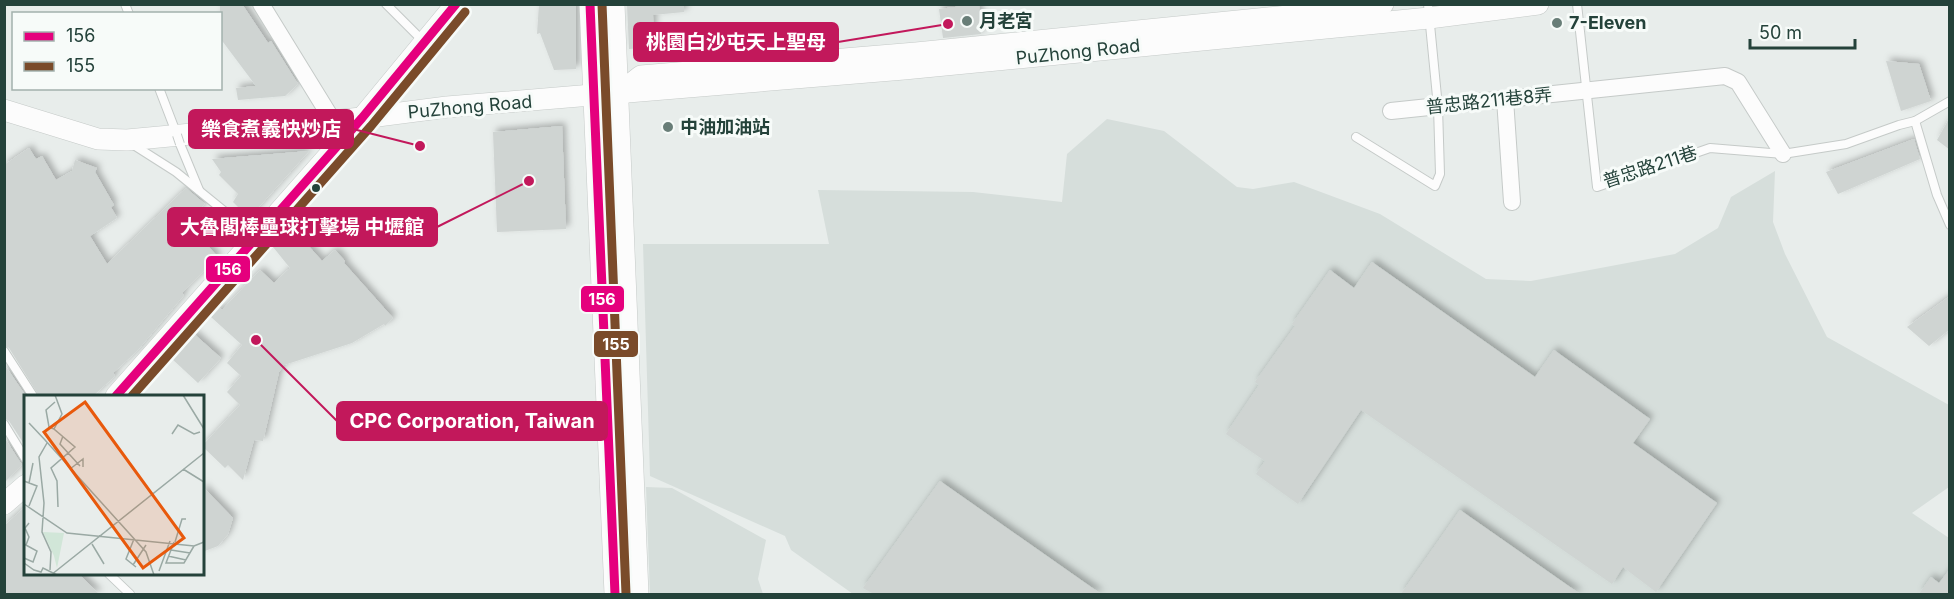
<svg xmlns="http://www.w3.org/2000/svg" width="1954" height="599" font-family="Inter,'Noto Sans TC',sans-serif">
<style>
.built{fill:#d6dedb}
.building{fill:#cfd4d2;filter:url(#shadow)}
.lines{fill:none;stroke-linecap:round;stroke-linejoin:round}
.service-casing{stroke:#c5cac8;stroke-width:10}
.minor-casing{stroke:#c5cac8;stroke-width:18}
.tertiary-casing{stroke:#c5cac8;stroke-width:22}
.service{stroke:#fcfcfc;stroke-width:8}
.minor{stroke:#fcfcfc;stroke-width:16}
.tertiary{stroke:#fcfcfc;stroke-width:21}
.service-bridge-casing{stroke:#c5cac8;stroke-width:10;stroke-linecap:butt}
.service-bridge{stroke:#fcfcfc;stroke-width:8}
.bus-1-casing{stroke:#f7fbf9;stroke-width:14}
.bus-2-casing{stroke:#f7fbf9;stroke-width:14}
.bus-1{stroke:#e5007d;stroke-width:9}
.bus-2{stroke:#7a4b2a;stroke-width:9}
.poi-dot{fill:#697e78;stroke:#f7fbf9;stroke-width:2}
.bus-dot{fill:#24423a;stroke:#f7fbf9;stroke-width:2}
.labels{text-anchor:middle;stroke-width:6;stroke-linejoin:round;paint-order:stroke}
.poi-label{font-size:18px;font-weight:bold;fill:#24423a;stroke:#f7fbf9;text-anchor:start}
.street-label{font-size:18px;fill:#24423a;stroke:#f7fbf9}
.inset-road{fill:none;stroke:#9aa9a4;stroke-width:1.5}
.view{fill:#e8590c;fill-opacity:0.15;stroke:#e8590c;stroke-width:3}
.inset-edge{fill:none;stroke:#24423a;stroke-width:3}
.leader{fill:none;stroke:#c2185b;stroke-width:2}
.callout-dot{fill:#c2185b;stroke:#f7fbf9;stroke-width:2}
.callout{fill:#c2185b;stroke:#c2185b;stroke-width:2}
.callout-label{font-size:20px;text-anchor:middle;font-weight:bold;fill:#fff}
.line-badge{stroke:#f7fbf9;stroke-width:2}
.badge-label{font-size:16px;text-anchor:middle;font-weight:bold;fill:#fff}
</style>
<defs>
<filter id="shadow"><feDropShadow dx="3.5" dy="-3.5" stdDeviation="3" flood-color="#0004"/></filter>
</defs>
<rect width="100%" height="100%" fill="#e8edeb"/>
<!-- built -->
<g class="built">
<polygon points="1107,119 1164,131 1237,187 1253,189 1294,182 1380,214 1486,279 1531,281 1675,254 1718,228 1731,197 1775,171 1773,222 1785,254 1827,337 1949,405 1949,487 1912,513 1949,538 1949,594 853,594 791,550 785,536 650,476 643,244 829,244 818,190 973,192 1062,202 1067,154"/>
<polygon points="646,487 672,488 766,540 758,579 763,594 650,594"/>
</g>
<!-- building -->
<g class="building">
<polygon points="220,4 242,4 268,43 271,41 298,84 285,96 238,100 236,88 256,86 220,38"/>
<polygon points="539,4 576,4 576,69 554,70 540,33 537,34"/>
<polygon points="627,4 684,4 684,12 653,15 654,47 629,49"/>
<polygon points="979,4 981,34 943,38 939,9"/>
<polygon points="1886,61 1919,64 1931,101 1901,111"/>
<polygon points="1950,117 1950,150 1937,140"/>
<polygon points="562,126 566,229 497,232 493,132"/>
<polygon points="1914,139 1920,159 1838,194 1826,172"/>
<polygon points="29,148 36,159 42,156 56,180 72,171 75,160 97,168 95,172 114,205 111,207 117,218 90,236 107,264 186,188 205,204 186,222 218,257 182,293 184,295 137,351 113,373 115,376 93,396 39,396 9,348 4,345 4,165"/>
<polygon points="309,151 249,218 233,202 238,194 219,175 221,172 212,159"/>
<polygon points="289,224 322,261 335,250 345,261 344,263 393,318 385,326 384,324 352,343 284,365 279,372 263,441 254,440 243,480 228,465 225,468 202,446 240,405 227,392 241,376 227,363 242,345 211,317 220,308 222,310 260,270 274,283 290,268 269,242"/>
<polygon points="1372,262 1535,377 1554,350 1650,419 1633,443 1717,503 1656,592 1623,567 1612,584 1361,410 1298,504 1256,474 1265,461 1226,434 1259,385 1255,382 1295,326 1292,324 1330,270 1354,288"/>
<polygon points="1950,296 1950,329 1929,346 1907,327"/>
<polygon points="193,333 221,358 198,383 171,358"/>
<polygon points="4,364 26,396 26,447 9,421 4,418"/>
<polygon points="4,437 22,465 4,483"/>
<polygon points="940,481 1101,594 874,594 863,588"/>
<polygon points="202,486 233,518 228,534 218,546 202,552"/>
<polygon points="26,506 26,573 78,573 99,594 4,594 4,526"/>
<polygon points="1460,510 1580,594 1401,594"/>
<polygon points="1950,569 1950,594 1919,594 1931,577 1939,583"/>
</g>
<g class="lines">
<defs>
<g id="service">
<polyline points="125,4 129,14"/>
<polyline points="386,4 424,42"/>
<polyline points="1577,4 1597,187 1710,148 1783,154 1846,144 1899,125 1915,121 1937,195 1950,225"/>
<polyline points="159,88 177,135"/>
<polyline points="1915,121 1950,101"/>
<polyline points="1356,137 1435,186 1440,174 1438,107 1428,4"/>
<polyline points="132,144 176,172 256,237"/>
<polyline points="180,144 199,190"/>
<polyline points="4,351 33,396"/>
<polyline points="4,424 26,460"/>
<polyline points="109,574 130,594"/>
</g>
<g id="minor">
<polyline points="261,4 333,121"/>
<polyline points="1505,99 1512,202"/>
<polyline points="1391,111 1725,76 1738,82 1783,154"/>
</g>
<g id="tertiary">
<polyline points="590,4 615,594"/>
<polyline points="614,4 638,594"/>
<polyline points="618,94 641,76 916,53 1318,13 1383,4"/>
<polyline points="4,110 98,139 127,140 362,118 447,107 904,69 1429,18 1538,4"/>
<polyline points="116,396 362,118 456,4"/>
<polyline points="4,504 26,485"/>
</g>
</defs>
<!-- service casing -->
<use href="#service" class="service-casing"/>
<!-- minor casing -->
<use href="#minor" class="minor-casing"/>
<!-- tertiary casing -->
<use href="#tertiary" class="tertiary-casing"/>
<!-- service -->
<use href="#service" class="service"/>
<!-- minor -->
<use href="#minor" class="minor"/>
<!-- tertiary -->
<use href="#tertiary" class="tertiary"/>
<defs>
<polyline id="service-bridge" points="177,135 180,144"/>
</defs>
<!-- service-bridge casing -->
<use href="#service-bridge" class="service-bridge-casing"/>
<!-- service-bridge -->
<use href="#service-bridge" class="service-bridge"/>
<defs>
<g id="bus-1">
<polyline points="590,4 615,594"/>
<polyline points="116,396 362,118 456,4"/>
</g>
<g id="bus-2">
<polyline points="602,4 626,594"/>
<polyline points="132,396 371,126 465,12"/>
</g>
</defs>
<!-- bus-1 casing -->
<use href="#bus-1" class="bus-1-casing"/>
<!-- bus-2 casing -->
<use href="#bus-2" class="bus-2-casing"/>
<!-- bus-1 -->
<use href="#bus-1" class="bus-1"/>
<!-- bus-2 -->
<use href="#bus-2" class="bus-2"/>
</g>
<!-- markers -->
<g class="poi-dot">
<circle cx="967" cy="21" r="6"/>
<circle cx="1557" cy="23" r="6"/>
<circle cx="668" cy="127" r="6"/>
</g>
<circle class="bus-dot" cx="316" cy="188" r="5"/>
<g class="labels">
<!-- poi labels -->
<g class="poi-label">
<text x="979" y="27">月老宮</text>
<text x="1569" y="29">7-Eleven</text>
<text x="680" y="133">中油加油站</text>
</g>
<!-- street labels -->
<g class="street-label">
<text transform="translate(1078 52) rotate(-6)" y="6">PuZhong Road</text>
<text transform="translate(1489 101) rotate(-6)" y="6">普忠路211巷8弄</text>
<text transform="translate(470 107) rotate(-5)" y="6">PuZhong Road</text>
<text transform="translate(1650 167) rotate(-18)" y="6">普忠路211巷</text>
</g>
</g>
<!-- overview -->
<g transform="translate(24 395)">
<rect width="180" height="180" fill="#e8edeb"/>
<path d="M19,137L40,138L33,173L30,161Z" fill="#d1e6d8"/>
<path class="inset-road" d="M31,0L38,19L30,34L51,52L27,73L33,86L34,112M159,0L180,34M5,28L22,46M30,34L25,32L22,15L31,7M148,39L154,30L170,39L176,37M39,41L36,49L56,71M21,45L122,157L130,180M23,48L15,62L20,108L18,137L27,157L26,175M46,74L59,64V72M159,74L180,87M0,86L13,91L5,111M5,88L9,68M0,109L43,138L170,151L180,147M110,144L102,164L112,172M150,147L142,168H160L170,151M151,147L158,124H162M0,149L13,156L9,167L0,163M68,149L80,169M2,150L5,142L1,133L5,128M147,155L166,158M144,161L162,165M0,168L10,175L17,177L19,173L33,180M109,170L122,150M135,176L146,146M27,180L180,58"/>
<path class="view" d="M61,7L160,143L119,173L20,37Z"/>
<rect width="180" height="180" class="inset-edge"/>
</g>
<!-- callouts -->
<path class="leader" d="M948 24L838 42M420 146L353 129M529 181L437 227M256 340L337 421"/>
<g class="callout-dot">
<circle cx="948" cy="24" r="6"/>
<circle cx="420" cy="146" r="6"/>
<circle cx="529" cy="181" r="6"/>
<circle cx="256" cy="340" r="6"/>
</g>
<g class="callout">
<rect x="634" y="23" width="204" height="38" rx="6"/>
<rect x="189" y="110" width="164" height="38" rx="6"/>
<rect x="168" y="208" width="269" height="38" rx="6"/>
<rect x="337" y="402" width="270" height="38" rx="6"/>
</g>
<g class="callout-label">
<text x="736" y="49">桃園白沙屯天上聖母</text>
<text x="271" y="136">樂食煮義快炒店</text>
<text x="302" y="234">大魯閣棒壘球打擊場 中壢館</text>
<text x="472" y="428">CPC Corporation, Taiwan</text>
</g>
<g class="line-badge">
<rect x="205" y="255" width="46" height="28" rx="6" fill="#e5007d"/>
<rect x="580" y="285" width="45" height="28" rx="6" fill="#e5007d"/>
<rect x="593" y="330" width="46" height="28" rx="6" fill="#7a4b2a"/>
</g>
<g class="badge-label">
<text x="228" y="275">156</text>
<text x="602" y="305">156</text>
<text x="616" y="350">155</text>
</g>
<!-- border -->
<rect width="1954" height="599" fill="none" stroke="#24423a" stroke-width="12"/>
<!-- legend -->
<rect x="12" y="12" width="210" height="78" fill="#f7fbf9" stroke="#a3b1ad" stroke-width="1.5"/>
<rect x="24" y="32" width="30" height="9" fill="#e5007d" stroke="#a3b1ad" stroke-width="1.5"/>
<text x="66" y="42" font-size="18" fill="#24423a">156</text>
<rect x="24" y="62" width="30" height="9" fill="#7a4b2a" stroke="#a3b1ad" stroke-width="1.5"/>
<text x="66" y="72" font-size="18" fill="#24423a">155</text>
<!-- scale -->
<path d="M1750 39v9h105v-9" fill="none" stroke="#24423a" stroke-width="3"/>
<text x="1759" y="39" font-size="18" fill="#24423a" stroke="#f7fbf9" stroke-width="4.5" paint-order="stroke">50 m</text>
</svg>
